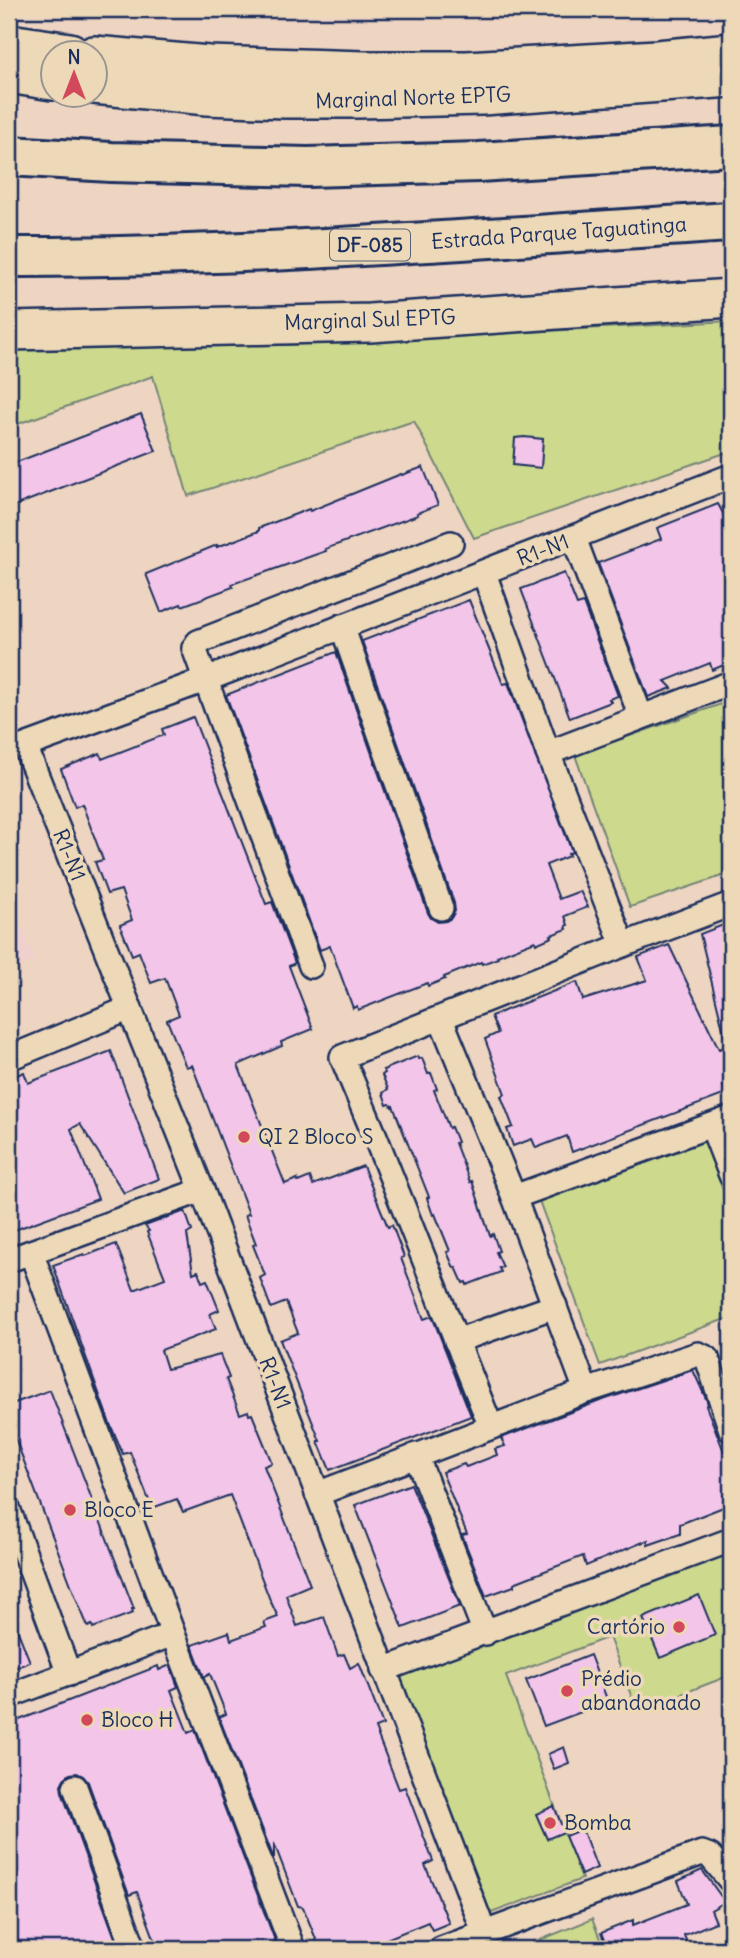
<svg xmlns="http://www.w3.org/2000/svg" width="740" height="1958" font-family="Delius,sans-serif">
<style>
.built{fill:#efd0cd}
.green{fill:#cdda8e;stroke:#748476;stroke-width:2}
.building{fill:#f2c5e9;stroke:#1b2f5e;stroke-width:2}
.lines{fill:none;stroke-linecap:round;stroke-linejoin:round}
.minor-casing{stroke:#1b2f5e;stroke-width:28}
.secondary-casing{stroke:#1b2f5e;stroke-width:38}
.primary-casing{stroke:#1b2f5e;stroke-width:42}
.motorway-casing{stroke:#1b2f5e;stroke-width:44}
.minor{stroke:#edd9b7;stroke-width:23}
.secondary{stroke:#edd9b7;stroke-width:33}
.primary{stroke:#edd9b7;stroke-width:37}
.motorway{stroke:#edd9b7;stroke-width:38}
.poi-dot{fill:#d1495b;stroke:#edd9b7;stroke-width:2.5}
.labels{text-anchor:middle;stroke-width:7;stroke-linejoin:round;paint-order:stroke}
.shield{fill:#edd9b7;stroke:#5a6279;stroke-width:2}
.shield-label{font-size:19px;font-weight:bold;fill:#1b2f5e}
.street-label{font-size:21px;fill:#1b2f5e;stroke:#edd9b7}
.poi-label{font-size:21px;fill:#1b2f5e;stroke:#edd9b7;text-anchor:start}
</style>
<rect width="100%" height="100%" fill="#eed5c1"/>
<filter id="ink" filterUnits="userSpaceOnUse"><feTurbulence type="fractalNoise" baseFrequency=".0143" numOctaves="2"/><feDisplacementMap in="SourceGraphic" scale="14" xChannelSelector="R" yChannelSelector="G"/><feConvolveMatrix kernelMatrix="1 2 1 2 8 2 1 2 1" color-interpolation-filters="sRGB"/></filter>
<g filter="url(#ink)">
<!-- built -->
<polygon class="built" points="9,892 35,960 9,970"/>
<!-- green -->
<g class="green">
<polygon points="731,321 731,451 474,538 414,421 188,496 153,376 9,427 9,343 283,345"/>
<polygon points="730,701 731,873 630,907 575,755"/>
<polygon points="703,1137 731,1212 731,1317 600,1365 538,1198"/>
<polygon points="724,1552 731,1572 731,1675 637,1711 609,1637 506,1676 582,1879 486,1915 395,1675"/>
<polygon points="592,1919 604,1949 527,1949 525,1946"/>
</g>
<!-- building -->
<g class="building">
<polygon points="141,414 156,451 9,508 9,465"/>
<polygon points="524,437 543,439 541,468 513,465 515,438"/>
<polygon points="423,467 438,505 417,513 418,515 325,549 326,551 232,584 233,587 182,606 181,604 161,612 146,574 217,545 217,547 259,531 259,528 309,509 310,511 401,474 402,475"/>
<polygon points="718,504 725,517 731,515 731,662 712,670 710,663 665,681 672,688 648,697 598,563 661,539 657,528"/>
<polygon points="564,573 577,605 583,603 618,696 609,699 611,702 570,718 521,589"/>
<polygon points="469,600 503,684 508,683 572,852 568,854 569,856 546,865 559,899 580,891 588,907 565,916 568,925 566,926 567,929 551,935 552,937 536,944 535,941 497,956 498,958 482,964 481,962 444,977 445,979 428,986 427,983 358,1010 357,1006 353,1008 330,946 320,950 226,695 336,652 428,913 431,918 438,922 446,921 451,918 455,911 454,903 362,641"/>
<polygon points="193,717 266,904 272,902 295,963 289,966 313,1029 281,1042 282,1046 238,1065 285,1184 297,1179 298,1182 310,1177 313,1185 363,1166 388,1227 392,1225 404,1257 401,1258 424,1319 432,1316 471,1416 330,1470 318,1441 320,1441 280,1340 298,1333 286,1302 271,1308 260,1278 265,1275 253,1245 256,1244 245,1215 249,1214 192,1065 186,1067 167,1020 179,1015 165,978 151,983 139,952 132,955 120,925 132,920 121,890 107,894 95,862 103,860 82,804 75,807 61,769 100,753 102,759 164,735 162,729"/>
<polygon points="731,922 731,1036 725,1037 700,934"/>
<polygon points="669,945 719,1049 731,1045 731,1083 723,1085 726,1094 572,1152 567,1136 536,1148 532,1139 513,1146 507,1129 513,1127 501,1096 505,1094 485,1039 498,1033 491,1016 577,982 583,1000 647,980 638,957"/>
<polygon points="111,1051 159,1179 124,1193 80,1124 71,1129 98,1199 9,1232 9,1078 24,1072 28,1083"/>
<polygon points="418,1056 419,1059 422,1058 428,1074 431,1073 437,1089 434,1090 449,1128 451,1127 457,1142 455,1143 470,1182 472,1181 490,1236 493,1234 499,1251 496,1252 503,1267 499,1268 501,1272 467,1285 466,1282 463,1283 456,1267 454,1268 447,1252 450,1251 435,1214 433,1215 427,1198 429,1197 393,1106 392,1107 390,1104 387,1105 383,1093 388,1089 382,1075 385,1073 383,1070"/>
<polygon points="185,1211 192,1231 187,1234 193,1273 198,1271 202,1282 207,1280 219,1310 210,1314 216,1329 161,1350 167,1369 220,1355 229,1378 226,1379 240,1414 248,1411 249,1415 252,1414 272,1463 264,1466 310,1585 286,1595 297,1626 324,1617 338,1656 344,1654 350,1668 359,1663 383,1725 375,1728 399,1789 405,1787 433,1861 425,1865 449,1923 432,1930 428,1922 384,1940 388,1949 320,1949 303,1907 298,1906 274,1843 274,1859 219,1717 226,1714 210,1674 204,1677 192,1645 229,1632 231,1640 266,1627 264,1622 278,1617 270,1600 230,1495 183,1512 177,1499 152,1508 130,1452 123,1454 110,1424 53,1265 84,1254 85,1256 116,1244 134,1290 165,1278 147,1232 149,1231 145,1226"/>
<polygon points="693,1370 707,1401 708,1405 706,1406 731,1469 731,1504 680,1524 680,1534 648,1545 648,1540 586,1566 583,1556 514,1583 514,1586 486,1596 462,1535 467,1534 442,1472 464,1464 466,1467 497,1455 495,1449 505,1446 501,1438 600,1401"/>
<polygon points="50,1390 134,1609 132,1609 133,1613 93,1628 92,1625 88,1627 76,1598 9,1422 9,1405"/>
<polygon points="411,1484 460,1606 403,1628 355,1505"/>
<polygon points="699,1595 715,1635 660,1658 643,1618"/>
<polygon points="10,1611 30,1662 9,1670 9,1612"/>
<polygon points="590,1655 608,1702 544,1726 526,1680"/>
<polygon points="170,1665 178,1687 171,1690 188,1733 195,1730 274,1938 274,1949 158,1949 137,1892 129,1895 88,1782 83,1776 77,1773 70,1774 64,1779 61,1785 62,1792 119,1949 9,1949 9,1724 158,1666 159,1670"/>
<polygon points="564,1747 569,1763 554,1769 548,1754"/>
<polygon points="554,1806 564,1832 547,1839 536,1814"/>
<polygon points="582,1829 597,1868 581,1875 565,1836"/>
<polygon points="702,1870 725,1902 711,1910 716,1922 684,1935 689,1949 608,1949 601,1933 633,1920 633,1925 687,1904 678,1881"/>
</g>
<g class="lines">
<defs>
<g id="minor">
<polyline points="574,538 641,717"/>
<polyline points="484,573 548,753 623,945"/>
<polyline points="342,626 441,908"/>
<polyline points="548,753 731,683"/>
<polyline points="311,966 194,648 198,642 451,543"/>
<polyline points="441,1019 514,1197 586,1391"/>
<polyline points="9,1058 130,1008"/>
<polyline points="712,1126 731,1175"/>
<polyline points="514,1197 731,1118"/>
<polyline points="31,1252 173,1634 293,1949"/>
<polyline points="9,1260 202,1190"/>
<polyline points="456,1341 555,1306"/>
<polyline points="491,1427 377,1141 342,1057 623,945 731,904"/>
<polyline points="416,1455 485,1633"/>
<polyline points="317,1494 586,1391 698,1354 707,1358 731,1430"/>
<polyline points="9,1511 69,1674"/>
<polyline points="383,1670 731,1540"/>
<polyline points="9,1696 173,1634"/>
<polyline points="75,1787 134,1949"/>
<polyline points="484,1932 202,1190 25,746 205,680 731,476"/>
<polyline points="441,1949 702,1853 710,1856 731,1881"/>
</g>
<g id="secondary">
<polyline points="9,76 52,83"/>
<polyline points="94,87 207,98 285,101 358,101 482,98 731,80"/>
</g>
<g id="primary">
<polyline points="9,43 70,52"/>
<polyline points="94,55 209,65 364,70 467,70 657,59 731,52"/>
<polyline points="9,331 370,323 731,298"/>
</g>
<g id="motorway">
<polyline points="9,156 111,162 308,167 479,162 731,146"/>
<path d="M9,257C250,258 491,237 731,222"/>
</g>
</defs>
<!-- minor casing -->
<use href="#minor" class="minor-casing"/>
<!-- secondary casing -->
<use href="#secondary" class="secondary-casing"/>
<!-- primary casing -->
<use href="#primary" class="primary-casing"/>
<!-- motorway casing -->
<use href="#motorway" class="motorway-casing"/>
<!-- minor -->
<use href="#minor" class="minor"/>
<!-- secondary -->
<use href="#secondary" class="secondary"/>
<!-- primary -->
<use href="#primary" class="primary"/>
<!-- motorway -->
<use href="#motorway" class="motorway"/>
</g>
</g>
<!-- markers -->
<g class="poi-dot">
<circle cx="244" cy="1137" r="7"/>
<circle cx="70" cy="1510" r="7"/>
<circle cx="679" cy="1627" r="7"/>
<circle cx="567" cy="1691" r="7"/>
<circle cx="87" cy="1720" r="7"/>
<circle cx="550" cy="1823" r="7"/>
</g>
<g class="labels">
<!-- shield labels -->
<rect class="shield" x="330" y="229.5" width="80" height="31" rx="5"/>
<g class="shield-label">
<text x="370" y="252">DF-085</text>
</g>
<!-- street labels -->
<g class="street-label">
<text transform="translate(413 98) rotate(-2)" y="7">Marginal Norte EPTG</text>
<text transform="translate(559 233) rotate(-4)" y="7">Estrada Parque Taguatinga</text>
<text transform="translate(370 320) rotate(-2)" y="7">Marginal Sul EPTG</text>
<text transform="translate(543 550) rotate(-21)" y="7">R1-N1</text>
<text transform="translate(69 855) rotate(68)" y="7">R1-N1</text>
<text transform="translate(275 1383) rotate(69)" y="7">R1-N1</text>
</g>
<!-- poi labels -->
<g class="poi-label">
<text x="258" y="1144">QI 2 Bloco S</text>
<text x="84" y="1517">Bloco E</text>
<text x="665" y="1634" text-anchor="end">Cartório</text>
<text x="581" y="1686">Prédio<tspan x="581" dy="24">abandonado</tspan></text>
<text x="101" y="1727">Bloco H</text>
<text x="564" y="1830">Bomba</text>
</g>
</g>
<!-- margin -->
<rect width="740" height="1958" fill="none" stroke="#edd9b7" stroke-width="35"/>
<rect x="18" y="18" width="705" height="1923" fill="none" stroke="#1b2f5e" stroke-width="2.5" filter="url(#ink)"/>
<!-- north arrow -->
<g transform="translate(74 74)"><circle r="33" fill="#edd9b7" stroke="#999593" stroke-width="2"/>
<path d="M0-5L12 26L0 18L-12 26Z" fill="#d1495b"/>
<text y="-10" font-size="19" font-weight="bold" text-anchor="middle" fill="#1b2f5e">N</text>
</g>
</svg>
